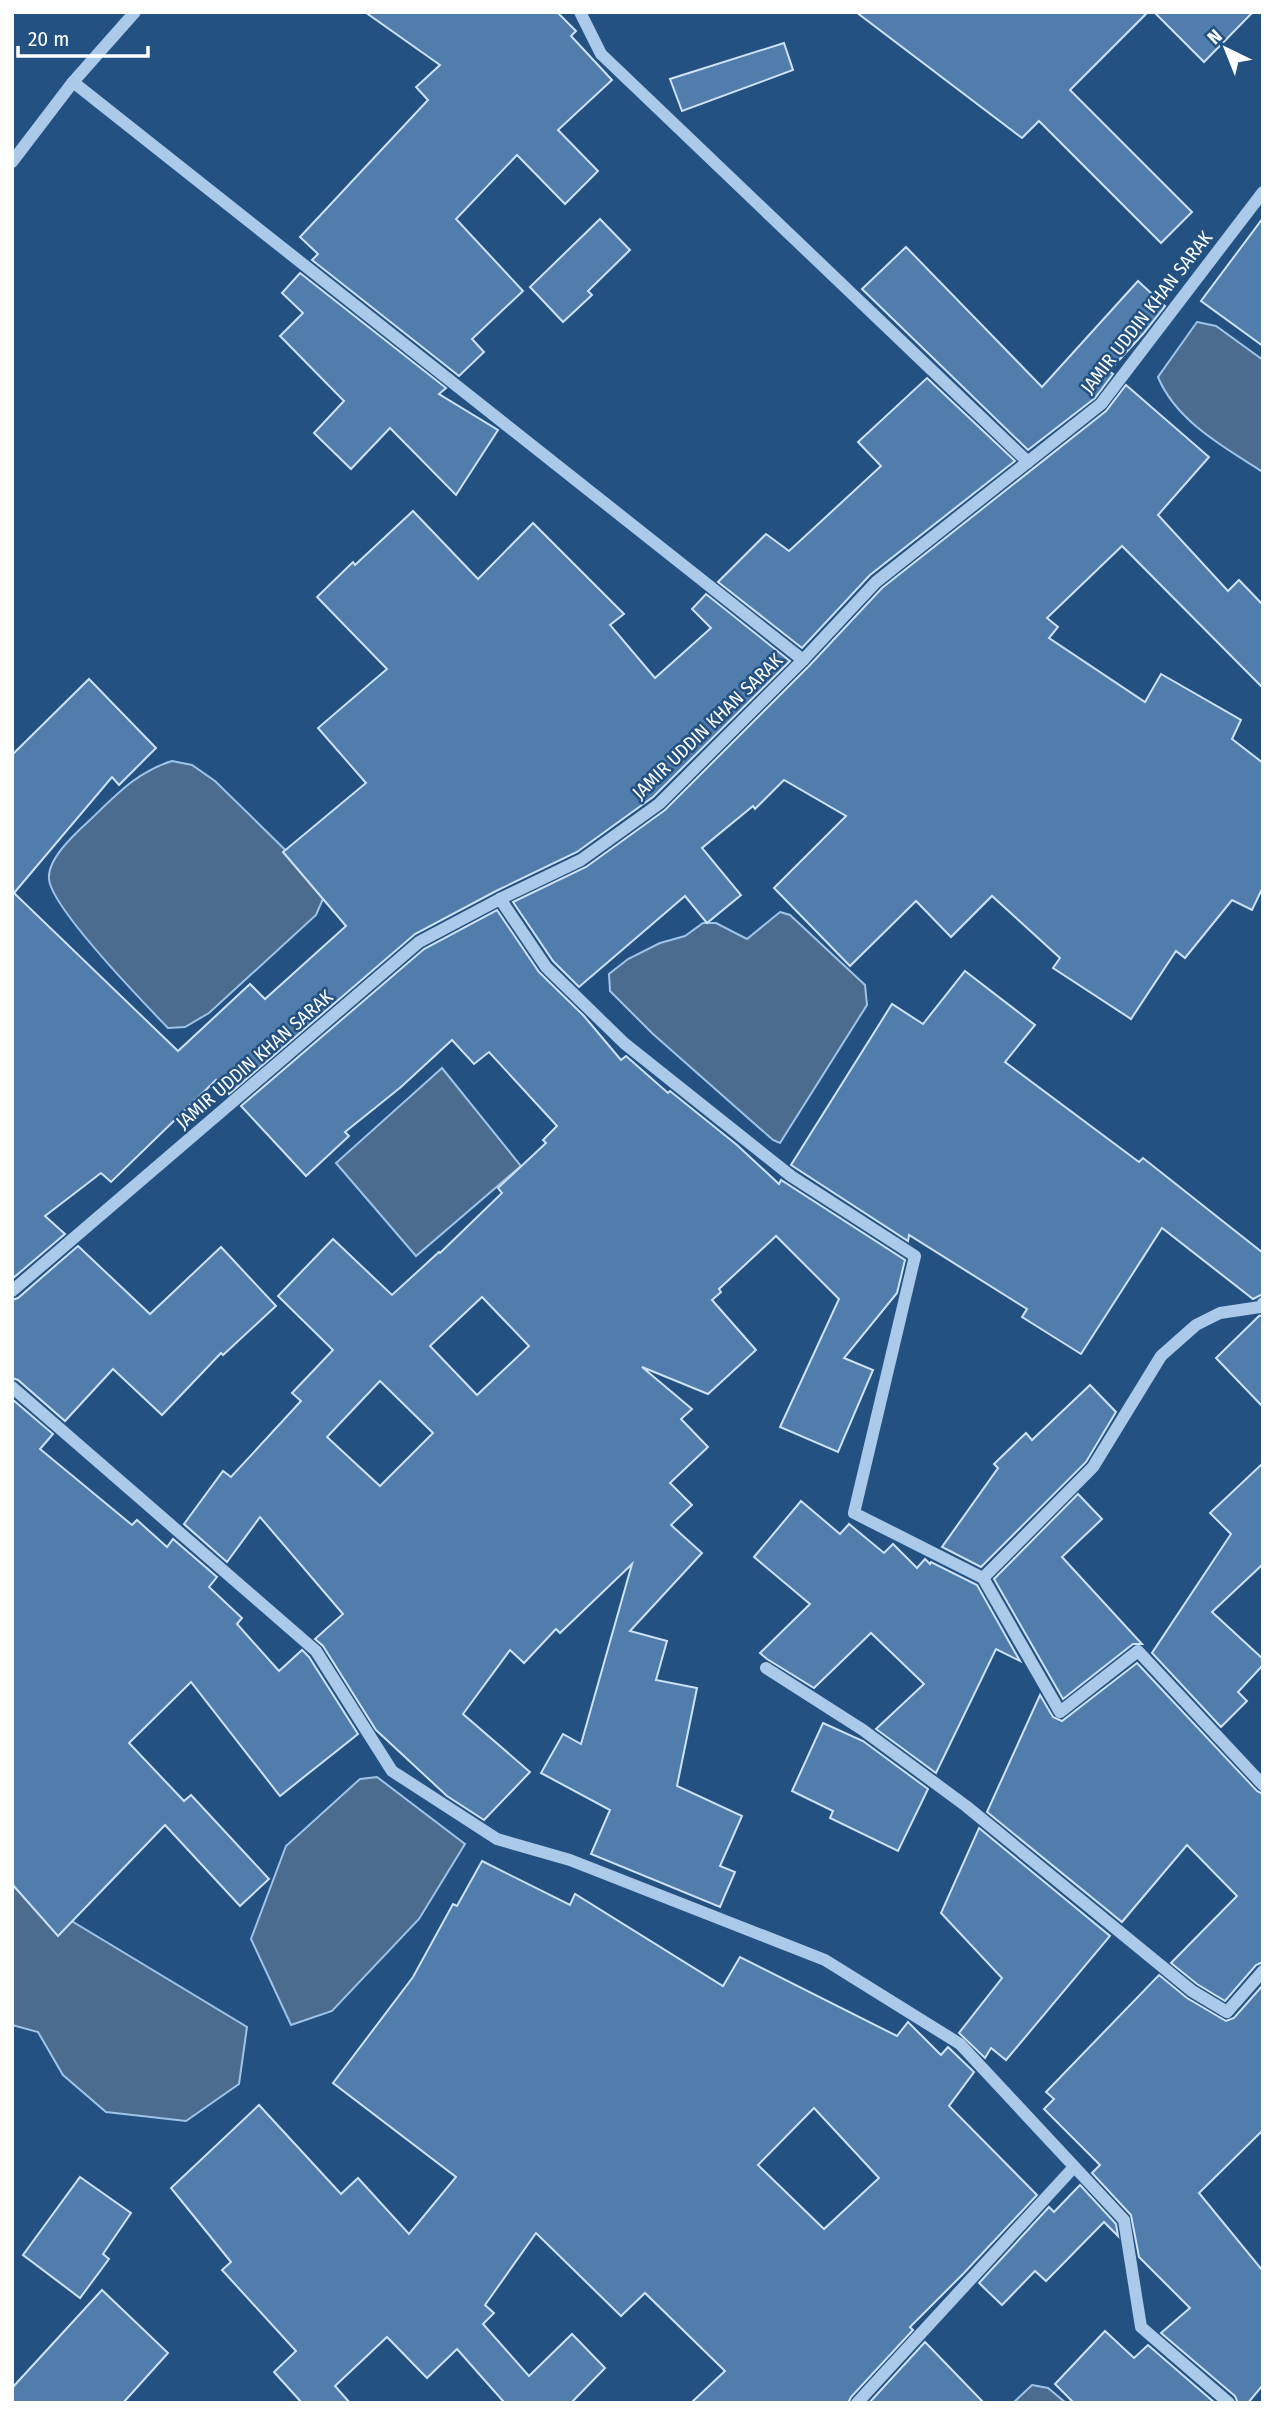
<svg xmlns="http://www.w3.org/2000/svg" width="1275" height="2415" font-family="'Fira Sans Condensed',sans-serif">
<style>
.water{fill:#4b6c8f;stroke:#9fc4e9;stroke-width:2}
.building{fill:#507dac;stroke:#cee2f6;stroke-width:2;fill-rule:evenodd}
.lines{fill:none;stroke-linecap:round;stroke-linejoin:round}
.minor{stroke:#abc9e8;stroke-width:12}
.labels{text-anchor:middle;stroke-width:5;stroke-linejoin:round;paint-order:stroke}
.street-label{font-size:19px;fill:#fff;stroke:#235182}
</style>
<rect width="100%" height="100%" fill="#235182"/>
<!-- water -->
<g class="water">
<path d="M1197,322L1216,326L1263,360V472C1224,447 1176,421 1158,377Z"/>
<path d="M172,761L192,765L215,781L318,882L323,899L316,915L209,1013L185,1027L168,1028C144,1003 51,908 49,879C47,858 77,832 91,819C117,794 137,772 172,761Z"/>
<polygon points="780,912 790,915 865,985 867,1005 780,1143 773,1140 653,1034 610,991 609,974 628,959 660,943 685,936 703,923 716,923 747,939"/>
<polygon points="442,1068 521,1166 416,1256 336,1163"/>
<polygon points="377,1777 465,1844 419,1919 332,2011 291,2025 251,1939 286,1846 360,1779"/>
<polygon points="12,1885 247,2027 239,2084 186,2121 106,2112 63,2075 38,2032 12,2025"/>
<polygon points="1032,2385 1048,2388 1066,2403 1013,2403"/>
</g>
<!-- building -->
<g class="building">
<polygon points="365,12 557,12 576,31 571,36 612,80 558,130 598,171 565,204 517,155 456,219 523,291 472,339 484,352 459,376 312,260 318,254 300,237 428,100 416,87 440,65"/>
<polygon points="856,12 1148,12 1070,90 1192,212 1161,243 1039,121 1022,138"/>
<polygon points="1154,12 1253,12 1204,62"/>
<polygon points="784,43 793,70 682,111 670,79"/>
<polygon points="1263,218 1263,346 1201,301"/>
<polygon points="600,219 630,250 588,291 592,295 563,322 530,287"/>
<polygon points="906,247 1042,387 1138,281 1165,306 1143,334 1109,371 1113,374 1095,398 1028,450 862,289"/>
<polygon points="300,273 446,388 439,394 498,430 456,495 390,428 351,469 314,433 344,401 280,336 303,313 282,293"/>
<polygon points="927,378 1015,461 870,575 802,648 718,582 766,534 789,551 881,466 858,442"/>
<polygon points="1126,385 1209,457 1158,515 1228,591 1239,580 1263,605 1263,688 1122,546 1047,618 1058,627 1049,638 1145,702 1161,674 1241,720 1232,739 1263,763 1263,887 1252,910 1232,900 1185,958 1176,951 1131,1019 1053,968 1060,958 992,896 951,937 916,901 850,966 774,888 846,816 784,780 755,809 753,806 702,848 741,895 707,923 685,896 579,987 553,961 513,902 586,867 665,810 809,666 882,588 1106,411"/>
<polygon points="413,511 478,579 533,523 624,614 610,625 655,678 711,628 692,609 706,594 790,661 653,797 577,852 496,891 415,934 229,1094 216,1080 111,1182 101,1173 45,1216 65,1234 12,1279 12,755 89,679 156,748 119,785 112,777 14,893 178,1051 250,984 265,999 346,926 283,852 366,783 318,728 387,669 317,597 353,562 355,565"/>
<path d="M497,910L539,972L584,1016L621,1060L626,1056L668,1093L670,1091L737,1145L779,1184L781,1180L905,1260L897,1293L844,1358L873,1370L838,1452L780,1427L839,1299L776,1236L719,1289L721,1292L712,1300L756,1350L708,1394L642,1367L692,1409L681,1419L708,1447L670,1483L692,1505L671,1525L702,1553L630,1631L667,1641L656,1680L697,1688L677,1786L742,1816L720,1866L735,1872L720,1907L591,1854L610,1810L541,1773L563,1734L581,1744L632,1564L560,1633L556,1629L524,1663L510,1650L463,1714L530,1772L484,1820L447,1796L376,1730L323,1646L315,1639L343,1614L260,1517L227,1562L184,1524L223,1471L231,1477L301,1401L292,1393L333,1350L278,1296L333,1239L392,1295L439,1252L440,1253L502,1193L498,1188L546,1143L543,1140L557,1126L489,1052L474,1064L452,1040L401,1087L345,1132L349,1136L306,1176L241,1106L424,949ZM482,1297L529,1346L477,1395L430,1346ZM380,1381L433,1433L380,1486L327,1437Z"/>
<polygon points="965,971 1035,1025 1005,1062 1139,1162 1143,1158 1263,1253 1263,1294 1253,1299 1162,1228 1081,1354 1022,1317 1027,1309 909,1235 908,1241 791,1165 892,1004 923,1024"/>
<polygon points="78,1246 150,1314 221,1247 276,1306 223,1355 221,1353 162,1415 113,1369 65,1421 18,1380 12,1378 12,1300 18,1298"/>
<polygon points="1263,1315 1263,1407 1216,1358 1259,1316"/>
<polygon points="1090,1385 1116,1412 1086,1462 981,1567 942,1547 998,1468 994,1464 1026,1433 1032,1440"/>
<polygon points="12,1399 53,1434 40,1449 132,1525 137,1520 167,1547 173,1539 217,1577 209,1587 242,1618 237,1624 279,1671 302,1650 309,1657 358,1734 280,1796 191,1682 129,1743 184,1801 191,1795 269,1879 240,1906 165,1825 58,1936 12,1884"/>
<polygon points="1263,1463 1263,1568 1261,1566 1212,1612 1263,1659 1263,1665 1238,1692 1247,1701 1221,1727 1152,1653 1231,1534 1210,1513"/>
<polygon points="1078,1494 1102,1519 1062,1557 1142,1644 1133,1644 1063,1699 994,1579"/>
<polygon points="801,1501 840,1534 849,1524 884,1553 893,1544 917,1568 925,1559 930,1564 931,1562 977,1585 1020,1661 996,1649 936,1773 876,1729 924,1684 871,1633 814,1688 767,1659 760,1653 810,1604 754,1557"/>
<polygon points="1137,1663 1257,1791 1263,1794 1263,1962 1256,1965 1225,2001 1197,1984 1171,1963 1237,1896 1187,1845 1122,1922 987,1812 1040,1695 1053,1717 1062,1721"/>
<polygon points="823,1723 863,1741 928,1789 898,1851 830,1818 833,1811 792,1791"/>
<polygon points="979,1828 1110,1936 1006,2060 991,2048 985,2058 959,2033 1002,1978 941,1913"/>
<path d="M482,1861L570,1905L575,1894L723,1986L740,1957L897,2036L908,2022L941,2055L948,2047L974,2072L949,2106L1037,2195L964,2273L910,2327L913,2330L851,2397L848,2403H691L725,2371L645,2293L621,2316L536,2233L485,2305L494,2313L483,2324L529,2376L572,2334L605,2368L571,2403H501L503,2401L457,2349L427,2378L387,2337L335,2386L350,2403H302L274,2372L296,2351L222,2270L231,2262L171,2188L259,2105L341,2194L358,2178L409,2234L456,2177L333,2083L413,1977L453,1904L457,1906ZM814,2108L879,2178L824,2229L758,2165Z"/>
<polygon points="1159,1975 1187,1998 1226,2021 1234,2018 1263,1985 1263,2130 1199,2193 1263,2271 1263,2385 1248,2403 1238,2403 1235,2396 1161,2333 1190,2308 1139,2257 1131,2215 1092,2173 1100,2165 1044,2109 1054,2099 1046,2092"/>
<polygon points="80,2177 131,2213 103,2254 109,2259 80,2298 23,2255"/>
<polygon points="1080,2185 1116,2224 1118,2236 1104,2222 1046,2281 1035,2271 1002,2305 979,2283 1049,2207 1054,2212"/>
<polygon points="102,2290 168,2353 123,2403 12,2403 12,2388"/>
<polygon points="1105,2331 1134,2358 1148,2345 1215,2403 1074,2403 1055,2384"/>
<polygon points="925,2342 984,2403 869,2403"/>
</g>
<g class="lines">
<!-- minor -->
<g class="minor">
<polyline points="135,12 73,82 803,660"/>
<polyline points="580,12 601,54 1028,462"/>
<polyline points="12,162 73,82"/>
<polyline points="500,899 546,967 624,1043 791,1176 915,1256 854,1513 983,1578 1060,1712 1138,1651 1263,1785"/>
<polyline points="12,1291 419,942 500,899 581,860 659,804 803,660 876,582 1101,404 1263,192"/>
<polyline points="12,1387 316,1651 392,1771 497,1839 570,1860 825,1960 960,2044 1124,2220 1141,2327 1229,2403"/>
<polyline points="983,1578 1093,1467 1161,1356 1196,1325 1220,1313 1260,1307 1263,1303"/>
<polyline points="766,1668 863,1730 966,1806 1192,1991 1227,2012 1263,1971"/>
<polyline points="857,2403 1074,2167"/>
</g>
</g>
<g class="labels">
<!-- street labels -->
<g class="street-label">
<text transform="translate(1146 312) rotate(-52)" y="7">JAMIR UDDIN KHAN SARAK</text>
<text transform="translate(707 726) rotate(-44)" y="7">JAMIR UDDIN KHAN SARAK</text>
<text transform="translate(254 1059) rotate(-41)" y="7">JAMIR UDDIN KHAN SARAK</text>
</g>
</g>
<!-- border -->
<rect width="1275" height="2415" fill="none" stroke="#ffffff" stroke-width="28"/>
<!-- north arrow -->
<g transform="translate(1226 49) rotate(317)" stroke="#235182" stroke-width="5" paint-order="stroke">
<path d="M0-5L12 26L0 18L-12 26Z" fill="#ffffff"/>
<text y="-10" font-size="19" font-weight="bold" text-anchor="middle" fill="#ffffff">N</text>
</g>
<!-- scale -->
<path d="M18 46v10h130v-10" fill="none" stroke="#ffffff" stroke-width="3.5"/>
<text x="28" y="46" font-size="21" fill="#ffffff" stroke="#235182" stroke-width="5" paint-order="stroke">20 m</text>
</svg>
